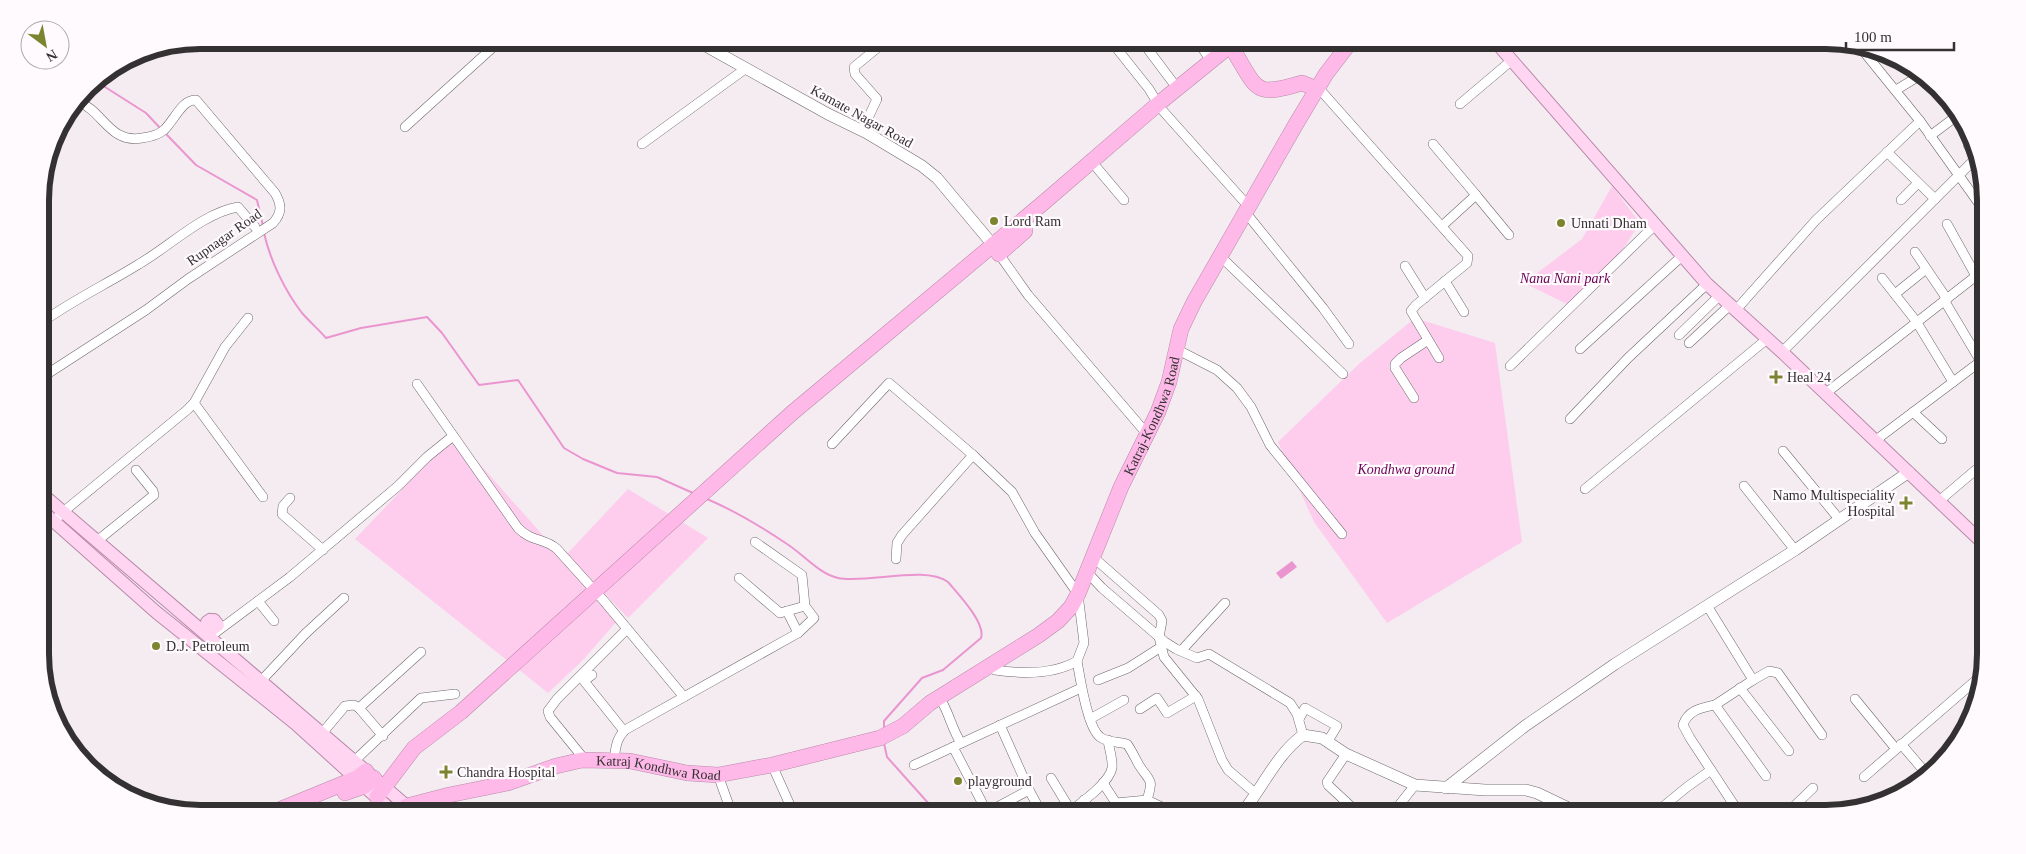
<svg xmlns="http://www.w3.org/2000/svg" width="2026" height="854" font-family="Georgia,serif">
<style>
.green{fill:#fecded}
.water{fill:#ea95cf}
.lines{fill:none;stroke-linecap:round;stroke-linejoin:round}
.stream{stroke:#ea95cf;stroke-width:2}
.street-casing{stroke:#6f686c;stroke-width:10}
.secondary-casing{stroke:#6f686c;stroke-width:12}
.primary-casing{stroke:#b889a9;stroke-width:14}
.highway-casing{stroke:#b889a9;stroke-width:16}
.street{stroke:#fff;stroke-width:9}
.secondary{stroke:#fff;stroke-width:11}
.primary{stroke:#ffd5f1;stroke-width:12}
.highway{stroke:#ffb9e8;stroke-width:15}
.poi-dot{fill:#7c8430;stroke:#fffafd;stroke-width:2}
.labels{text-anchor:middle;stroke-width:4.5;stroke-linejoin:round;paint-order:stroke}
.street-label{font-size:14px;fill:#343133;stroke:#fffafd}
.poi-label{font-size:14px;fill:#343133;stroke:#fffafd;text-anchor:start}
.park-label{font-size:14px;font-style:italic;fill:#6b0156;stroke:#fffafd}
.rim{fill:none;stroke:#343133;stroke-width:6}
</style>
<rect width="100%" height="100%" fill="#f4ecf1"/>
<!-- green -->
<g class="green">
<polygon points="1612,186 1640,223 1611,267 1567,304 1524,283 1582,239"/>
<polygon points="1415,318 1495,343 1522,542 1387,623 1314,522 1278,442 1360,363"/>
<polygon points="454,435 618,620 582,661 548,693 355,539"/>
<polygon points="628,489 708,538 628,618 567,554"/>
</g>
<!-- water -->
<polygon class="water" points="1292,561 1297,567 1281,579 1276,573"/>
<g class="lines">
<!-- stream -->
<g class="stream">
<polyline points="94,80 146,113 161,129"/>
<polyline points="166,134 196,165 257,200 263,226"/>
<path d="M264,233C270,260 285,291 302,313C310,322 319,330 326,338L361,328L427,317L442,333L479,385L518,380L564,448L583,459L617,473L657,477L693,493"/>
<path d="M707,499C735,511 762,527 787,544C803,554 819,574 838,578C867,584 925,565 948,582C958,594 986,623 981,638L943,670L922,678L884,721V728"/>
<polyline points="884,743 887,757 938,814"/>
</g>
<defs>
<g id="street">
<polyline points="1110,40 1149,89 1158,104"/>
<polyline points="1141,40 1177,88"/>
<polyline points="1197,40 1211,61"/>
<polyline points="1860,47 1920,121 1985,212"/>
<polyline points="1317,89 1323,93 1468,256 1467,263 1416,305 1411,311 1439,358"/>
<polyline points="1896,90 1919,76"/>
<polyline points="1460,104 1512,60"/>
<polyline points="1163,111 1249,207"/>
<polyline points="405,127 501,40"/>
<polyline points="862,131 877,99 855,74 854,67 887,40"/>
<polyline points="1930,136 1958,115"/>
<polyline points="642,144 745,69"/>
<polyline points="1433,144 1476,195 1442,226"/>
<polyline points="1968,145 1974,154"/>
<polyline points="1887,152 1935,199"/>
<polyline points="1097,168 1124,200"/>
<polyline points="1476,195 1509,235"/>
<polyline points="1901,200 1918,183"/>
<polyline points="1246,213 1323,308 1349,344"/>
<polyline points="1915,252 1947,299"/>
<polyline points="999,254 1028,295 1147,434"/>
<polyline points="1220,256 1343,374"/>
<polyline points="1405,266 1425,298"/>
<polyline points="1882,278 1916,321 1953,382"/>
<polyline points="1445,281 1464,312"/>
<polyline points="1895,294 1926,269"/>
<polyline points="1944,300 1981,362"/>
<polyline points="1985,303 1985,304"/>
<polyline points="1735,311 1816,220 1920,121"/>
<path d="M41,323C71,301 107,284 139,264C170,246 203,213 238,207L255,227"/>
<polyline points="1679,335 1719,296"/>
<polyline points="1689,343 1729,306"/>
<polyline points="1176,349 1217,370 1237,388 1251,407 1270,445 1342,534"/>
<polyline points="1580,349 1682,256"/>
<polyline points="1782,352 1976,158"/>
<polyline points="1510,366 1655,225"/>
<path d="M41,378L146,310L188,279L273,223C282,213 282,205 275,193L196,100C182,99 174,121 164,130C158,135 150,137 142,138C109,144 103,110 78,102"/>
<path d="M417,384L518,528C533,543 543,537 557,549L604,601L684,697"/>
<polyline points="1826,393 1976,276 1947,224"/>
<polyline points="1414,398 1395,368 1395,364 1401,358 1428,340"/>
<polyline points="194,403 263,497"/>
<polyline points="1913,412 1942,439"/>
<polyline points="1570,419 1628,358 1707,284"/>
<polyline points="1876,440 1985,358"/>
<polyline points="832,444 889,383 973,455"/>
<polyline points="1783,451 1839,519"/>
<polyline points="1744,486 1795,550"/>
<polyline points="1585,489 1767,339"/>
<polyline points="290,498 283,506 282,514 323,550"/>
<polyline points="1939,501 1985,462"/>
<polyline points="54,521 63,512 187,410 194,403 225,347 248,318"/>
<polyline points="97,541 154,495 153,491 136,470"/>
<polyline points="1093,557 1159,615 1162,621 1159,637 1164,657 1198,699 1222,760 1228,770 1255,793"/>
<path d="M896,559L897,543L902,535L973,455L1012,492L1035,533L1078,594L1084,643L1077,661C1053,675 1022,674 995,670L990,664"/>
<polyline points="1087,572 1102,588 1165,642 1176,649 1197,658 1209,654 1290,703 1297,714 1303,735"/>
<polyline points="739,578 780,613 805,606"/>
<polyline points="258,601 274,621"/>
<polyline points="1708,607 1753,680 1715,705 1766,776"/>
<polyline points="787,611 798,633"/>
<polyline points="215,633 290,577 398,486 427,457 453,436"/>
<polyline points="1181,651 1225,603"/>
<path d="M1077,661C1080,677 1087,727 1100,737C1106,742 1119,742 1127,744C1132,751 1135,758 1139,765C1150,783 1154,777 1147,800L1177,814"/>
<polyline points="592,675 584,681 624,731"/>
<polyline points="1098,680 1128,668 1161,647"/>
<polyline points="1753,680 1769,671 1778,673 1822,735"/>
<polyline points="261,681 305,634 344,598"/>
<polyline points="1740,688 1789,751"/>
<path d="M939,697C949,711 951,728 961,743"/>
<polyline points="1855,699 1896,749"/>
<polyline points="359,708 383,736"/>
<polyline points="1140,709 1157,698 1167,713 1196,696"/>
<polyline points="1090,719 1124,700"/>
<polyline points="1299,719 1305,708 1337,726 1328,741"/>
<polyline points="1000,725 1029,790 1042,814"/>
<polyline points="319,737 345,706 354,705 359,708 421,652"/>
<polyline points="1901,744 1925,772"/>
<polyline points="1346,754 1327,782 1328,785 1359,814"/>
<path d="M614,759C616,747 616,739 625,730L798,633L814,618L805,606L802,575L755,542"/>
<polyline points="585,760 550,717 548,711 557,699 627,629"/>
<polyline points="350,765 421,698 455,694"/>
<polyline points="772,765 794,814"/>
<polyline points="914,765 953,747"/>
<polyline points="1711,770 1736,808"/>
<polyline points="718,775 732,814"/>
<polyline points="1864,777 1982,675"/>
<polyline points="1051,778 1071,811"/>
<polyline points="1103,783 1116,803 1147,800"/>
<polyline points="1084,800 1087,814"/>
<polyline points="1116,803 1117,814"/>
<polyline points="988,812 1029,790"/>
<polyline points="1846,812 1853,806"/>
<polyline points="1310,813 1311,814"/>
<polyline points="988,814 953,747 1081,688"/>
<path d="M1067,814C1079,804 1109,784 1112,768C1113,759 1109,749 1108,740"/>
<polyline points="1392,814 1415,785"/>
<path d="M1654,814L1687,787L1711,770L1690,738L1683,725C1688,710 1701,708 1715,705"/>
<polyline points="1786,814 1813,788"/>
</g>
<g id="secondary">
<polyline points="695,40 828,114 867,133 922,166 937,178 993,245"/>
<polyline points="1446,788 1525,726 1615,664 1795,550 1909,472"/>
<path d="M1241,814C1262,789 1276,755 1303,735L1322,738L1346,754L1415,785L1485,790H1526L1537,793L1581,814"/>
</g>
<g id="primary">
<polyline points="1494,40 1707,284 1782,352 1986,546"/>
<polyline points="41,493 416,814"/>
<polyline points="41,510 156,612 296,724 395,814"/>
<polygon points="210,620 212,622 214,620 218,625 211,630 207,622"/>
</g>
<g id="highway">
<path d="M1235,53C1258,91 1255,97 1302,83L1317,89"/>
<polyline points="993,245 999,254 1025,231"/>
<polyline points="345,793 365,786 374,778"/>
<polyline points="377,797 414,748 461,712 792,413 1042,204 1158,104 1237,40"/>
<polyline points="269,814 357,778 366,771"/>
<path id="s1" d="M400,814L407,806L449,795L508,783L556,766L582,760L630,761L687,773L718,775L772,765L880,738L903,726L930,703L1039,635L1058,621L1071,607L1078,594L1121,487L1158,412L1169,382L1181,329L1194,302L1296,124L1326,74L1352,40"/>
<polyline points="432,814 434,808 448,796"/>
</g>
</defs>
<!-- street casing -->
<use href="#street" class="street-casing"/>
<!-- secondary casing -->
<use href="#secondary" class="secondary-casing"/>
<!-- primary casing -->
<use href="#primary" class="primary-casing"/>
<!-- highway casing -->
<use href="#highway" class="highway-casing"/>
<!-- street -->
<use href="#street" class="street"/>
<!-- secondary -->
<use href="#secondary" class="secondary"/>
<!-- primary -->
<use href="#primary" class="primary"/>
<!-- highway -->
<use href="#highway" class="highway"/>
</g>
<!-- markers -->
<g class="poi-dot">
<circle cx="994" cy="221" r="5"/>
<circle cx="1561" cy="223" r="5"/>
<path d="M1773.5 369.5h5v5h5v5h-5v5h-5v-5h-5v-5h5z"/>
<path d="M1903.5 495.5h5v5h5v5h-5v5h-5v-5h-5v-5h5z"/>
<circle cx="156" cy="646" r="5"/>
<path d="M443.5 764.5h5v5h5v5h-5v5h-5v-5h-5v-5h5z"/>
<circle cx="958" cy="781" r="5"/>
</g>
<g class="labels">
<!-- street labels -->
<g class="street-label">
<text transform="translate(862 116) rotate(29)" y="5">Kamate Nagar Road</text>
<text transform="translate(224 237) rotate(-35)" y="5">Rupnagar Road</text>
<text dy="5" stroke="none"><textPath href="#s1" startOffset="936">Katraj-Kondhwa Road</textPath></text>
<text dy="5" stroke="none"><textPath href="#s1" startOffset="269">Katraj Kondhwa Road</textPath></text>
</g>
<!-- poi labels -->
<g class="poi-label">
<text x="1004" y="226">Lord Ram</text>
<text x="1571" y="228">Unnati Dham</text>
<text x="1787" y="382">Heal 24</text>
<text x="1895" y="500" text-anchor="end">Namo Multispeciality<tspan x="1895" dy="16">Hospital</tspan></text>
<text x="166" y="651">D.J. Petroleum</text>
<text x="457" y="777">Chandra Hospital</text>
<text x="968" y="786">playground</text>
</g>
<!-- park labels -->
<g class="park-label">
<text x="1565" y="283">Nana Nani park</text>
<text x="1406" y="474">Kondhwa ground</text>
</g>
</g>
<!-- crop -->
<path d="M0 0H2026V854H0ZM200 49H1826A151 151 0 0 1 1977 200V654A151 151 0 0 1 1826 805H200A151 151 0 0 1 49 654V200A151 151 0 0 1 200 49Z" fill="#fffafd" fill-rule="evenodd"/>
<path class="rim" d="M200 49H1826A151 151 0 0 1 1977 200V654A151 151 0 0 1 1826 805H200A151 151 0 0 1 49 654V200A151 151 0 0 1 200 49Z"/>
<!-- north arrow -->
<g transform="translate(45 45) rotate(148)"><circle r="24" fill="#fffafd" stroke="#aeaaac"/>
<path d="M0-4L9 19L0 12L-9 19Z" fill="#7c8430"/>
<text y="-8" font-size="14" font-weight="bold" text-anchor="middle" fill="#343133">N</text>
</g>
<!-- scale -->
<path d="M1846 42v8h108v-8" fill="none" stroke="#343133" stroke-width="2.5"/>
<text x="1854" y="42" font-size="15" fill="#343133" stroke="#fffafd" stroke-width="4" paint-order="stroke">100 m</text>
</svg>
